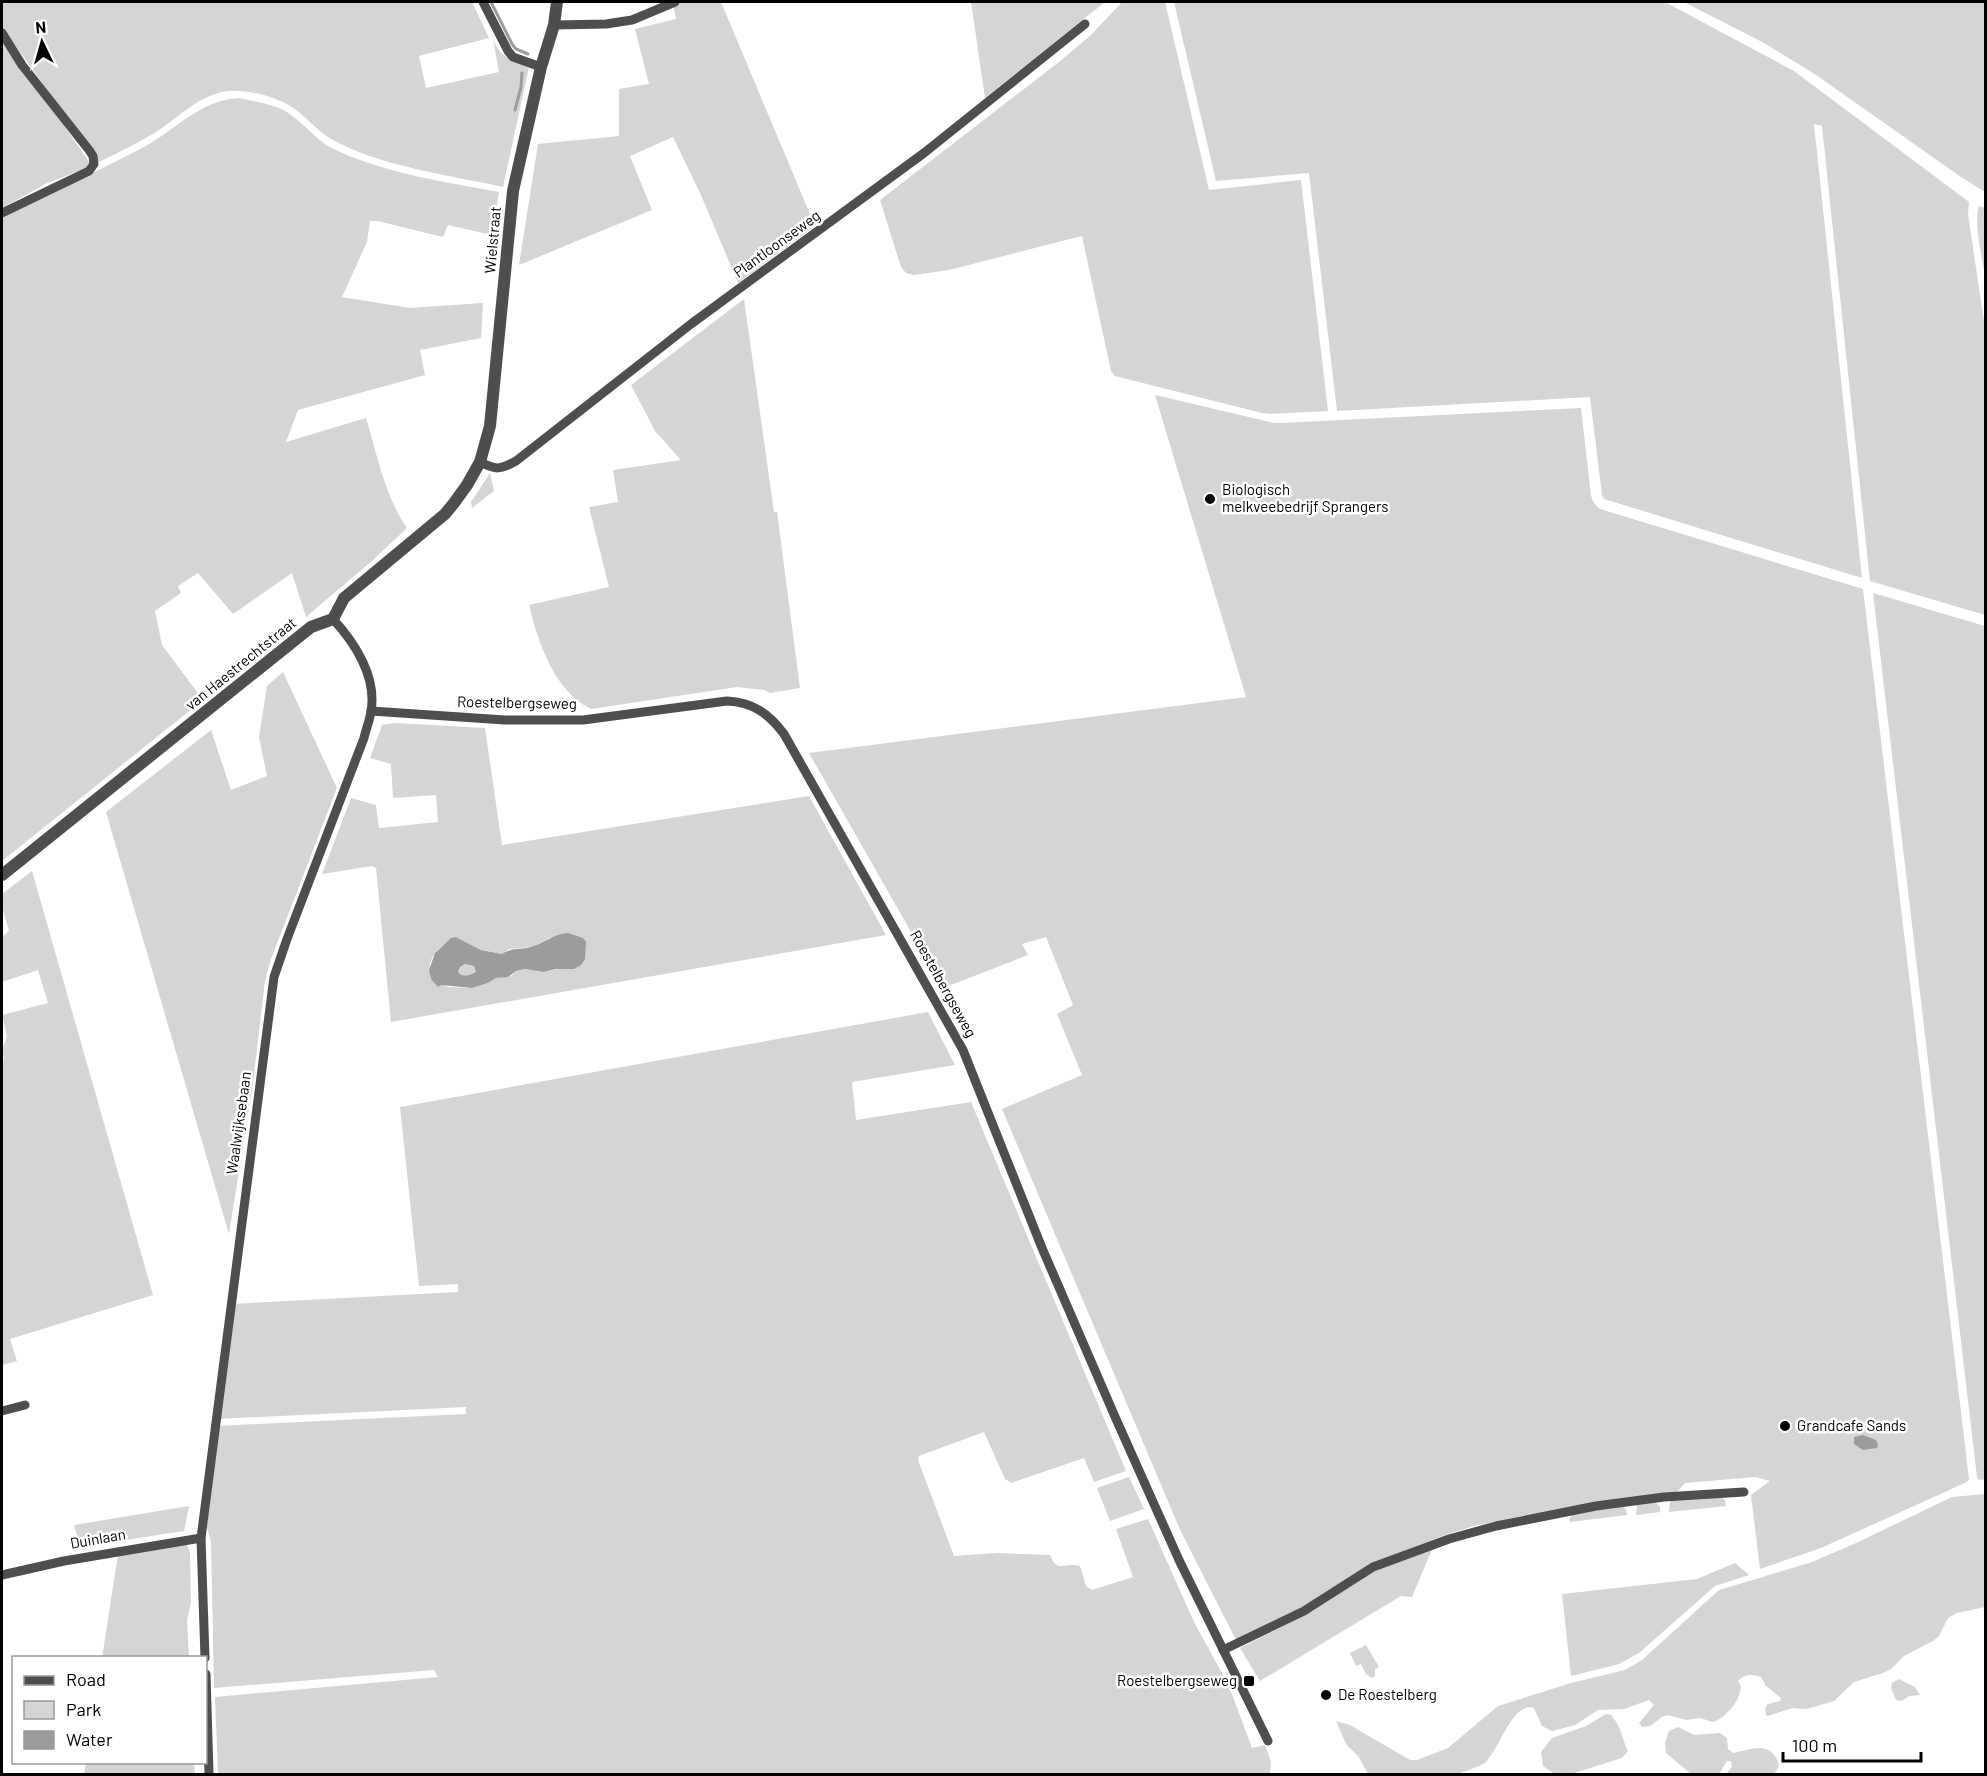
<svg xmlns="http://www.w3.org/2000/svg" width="1987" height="1776" font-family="Barlow,sans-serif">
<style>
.green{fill:#d5d5d5;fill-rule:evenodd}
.water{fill:#9c9c9c;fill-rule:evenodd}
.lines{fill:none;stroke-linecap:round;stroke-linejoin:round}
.stream{stroke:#9c9c9c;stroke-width:3}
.minor{stroke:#4e4e4e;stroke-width:9}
.tertiary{stroke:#4e4e4e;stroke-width:12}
.poi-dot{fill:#000;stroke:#fff;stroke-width:2}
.labels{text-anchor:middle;stroke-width:5;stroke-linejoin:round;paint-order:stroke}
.street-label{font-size:15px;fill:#000;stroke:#fff}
.poi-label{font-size:15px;fill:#000;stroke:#fff;text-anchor:start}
</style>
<rect width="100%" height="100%" fill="#fff"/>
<!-- green -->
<g class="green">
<path d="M2,2H321L323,3L324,2H472L489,38L419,56L426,88L499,72L493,39C500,57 511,61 529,67L503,187C449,175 379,166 331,139C318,131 308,119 296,110C280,97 242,87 222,92C196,98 178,118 156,132C138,143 119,152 99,162L2,27Z"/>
<polygon points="684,2 721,2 815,226 738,283 701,195 673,137 630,156 652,210 519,265 538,144 619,136 619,89 649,84 635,29 676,19 673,5"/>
<polygon points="971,2 1105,2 985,98"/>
<polygon points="1122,2 1165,2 1209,190 1301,180 1328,411 1270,414 1262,413 1115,376 1111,371 1082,236 949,270 914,275 906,273 901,267 880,200 1059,62 1091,35"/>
<polygon points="1174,2 1665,2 1794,71 1969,202 1968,214 1986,335 1985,615 1870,581 1822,126 1814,124 1862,578 1604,499 1602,495 1590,397 1337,411 1309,173 1216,181"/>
<polygon points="1684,2 1985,2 1985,192 1961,177 1816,75 1764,43"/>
<polygon points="2,37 92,166 47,183 2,208"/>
<path d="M239,98C255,102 278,104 291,115C308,127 318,143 338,151C389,174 445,182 499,192L492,235L448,225L443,237L377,221H370L367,242L342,297L410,308L483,303L481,338L420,350L425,375L298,410L286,442L366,418C377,454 385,497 407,528L373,560L306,617L292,573L233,614L198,573L178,586L181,593L155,611L162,645L203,700L2,861V216C48,194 96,172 142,148C175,131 199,100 239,98Z"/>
<path d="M1979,206L1985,208V277C1983,260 1973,222 1979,206Z"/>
<path d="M744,299L774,512H777L800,688L770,693L765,690L737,687L591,709C554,691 538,642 529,605L609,587L589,507L618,502L613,470L681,460L655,431L631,385Z"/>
<polygon points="1155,395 1274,423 1283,423 1581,408 1591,496 1594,503 1600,509 1863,589 1969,1479 1967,1482 1821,1548 1760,1569 1751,1495 1770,1481 1755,1477 1685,1483 1677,1492 1522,1516 1474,1526 1442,1536 1377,1562 1310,1604 1236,1640 1181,1532 1002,1109 1082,1075 1057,1014 1073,1005 1046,937 1022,944 1028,955 943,988 809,753 1246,697"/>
<polygon points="490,473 494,491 472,508 471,502"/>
<polygon points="1873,593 1985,626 1986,1479 1979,1480 1977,1477"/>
<polygon points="283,672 337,788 271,959 265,981 253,1083 229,1234 106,812 211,730 231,790 267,776 259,737 267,686"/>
<path d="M395,723L485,728L502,845L809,796L886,935L391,1022L376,868L372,866L322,874L351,798L376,805L379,828L438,822L436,795L393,798L391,764L370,758L382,725ZM456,937L481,950L503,954L509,949L532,947L551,937L559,969L544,972L525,969L516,971L511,976L496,978L488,983L472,988L448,987L431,979C425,958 439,946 456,937Z"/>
<polygon points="32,871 153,1295 10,1339 17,1361 2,1365 2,1069 4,1058 2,1051 7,1036 2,1015 48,1003 38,970 2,982 2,937 9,931 2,907 2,894"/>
<path d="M465,964L474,966L476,972C470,975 464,978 458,972L460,967Z"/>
<path d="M928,1012L955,1065L852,1082L856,1120L971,1102L1126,1471L1094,1482L1084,1458L1011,1483L1005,1479L984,1432L919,1456L918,1460L954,1556L998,1553L1050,1555C1057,1574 1065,1562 1080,1566L1086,1586L1092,1590L1133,1577L1116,1529L1148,1519L1194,1622L1229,1686L1252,1748L1265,1745L1271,1762L1270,1774H218L215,1697L438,1677L434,1670L214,1688L211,1542L207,1528L216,1426L466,1414V1407L217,1419L232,1304L458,1292V1284L419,1286L400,1107Z"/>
<polygon points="1129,1477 1144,1509 1110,1521 1097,1488"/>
<path d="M1985,1494V1607L1957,1613L1948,1618L1939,1636L1933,1641L1904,1656L1891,1669L1883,1673L1854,1682L1834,1701L1807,1709L1792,1708L1768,1716L1766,1715L1765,1708L1768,1704L1780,1701L1781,1698L1766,1686L1761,1677C1752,1674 1745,1674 1738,1681L1741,1686C1740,1701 1727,1717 1713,1722L1700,1718L1686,1720L1668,1715L1662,1717L1650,1726L1642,1727L1639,1723L1654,1705L1649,1700L1624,1709L1598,1710L1575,1725L1560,1729L1552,1731L1542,1726L1534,1708C1513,1700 1498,1752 1485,1763C1483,1765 1459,1774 1456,1774C1449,1776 1439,1774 1432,1774C1411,1774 1389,1775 1368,1774L1358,1756L1346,1744L1336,1721L1350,1725L1410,1760H1417L1448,1748L1498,1706L1571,1683L1625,1670L1642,1660L1719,1590L1812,1562L1854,1544L1952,1497Z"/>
<polygon points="1721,1497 1725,1500 1726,1506 1669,1512 1670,1501"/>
<polygon points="1655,1502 1660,1507 1660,1512 1636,1515 1637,1503"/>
<polygon points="189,1506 184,1531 80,1547 74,1525"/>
<polygon points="1622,1506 1626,1510 1627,1515 1570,1522 1569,1518 1574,1514"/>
<polygon points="186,1543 190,1552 191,1602 187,1621 189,1657 102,1658 118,1554"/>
<polygon points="1433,1547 1412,1597 1401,1596 1260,1681 1240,1648 1313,1611 1372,1572"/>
<polygon points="1735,1563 1749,1575 1715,1586 1639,1653 1619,1664 1571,1676 1562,1594 1697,1579"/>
<polygon points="1366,1645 1379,1667 1375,1669 1375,1676 1372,1678 1366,1674 1361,1664 1356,1666 1350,1653"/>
<polygon points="1899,1679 1915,1687 1920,1695 1909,1696 1902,1701 1896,1700 1891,1688 1892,1683"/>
<path d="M1606,1714L1611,1715C1622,1728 1621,1736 1628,1751L1622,1758L1571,1774H1555L1543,1766L1541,1752L1552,1738L1586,1726Z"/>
<path d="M1678,1727L1694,1735L1720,1733L1727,1738L1728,1749L1733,1753C1750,1750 1768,1740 1778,1761L1779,1766L1774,1774H1726L1732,1767L1731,1761H1727L1719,1774H1691L1666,1753L1665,1743L1669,1731Z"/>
<polygon points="86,1763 194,1763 195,1774 84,1774"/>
</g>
<!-- water -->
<g class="water">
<path d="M568,933L583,938L586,942L585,959L581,965L574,969H556L544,972L525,969L516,971L508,977L496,978L488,983L472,988L441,985L438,987L431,979L429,970L435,953L451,938L456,937L481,950L502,954C512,947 521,950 531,947C544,943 553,934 568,933ZM465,964L474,966L476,972C470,975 463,978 458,972L460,967Z"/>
<polygon points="1863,1435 1876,1440 1878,1445 1877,1448 1863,1450 1854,1444 1854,1437"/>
</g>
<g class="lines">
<!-- stream -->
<g class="stream">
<polyline points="491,2 512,44 516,49 528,54"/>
<polyline points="515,110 521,87 522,73"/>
</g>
<!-- minor -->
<g class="minor">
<polyline points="483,2 508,51 513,57 541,67"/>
<polyline points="554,25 606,24 632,20 675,2"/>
<polyline points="2,33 22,65 89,150 93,156 94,164 89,171 2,213"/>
<path d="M480,462C496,470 500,470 516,461L691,324L924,153L1085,24"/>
<path d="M371,711L505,720H583L727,701C753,702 769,714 784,734L963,1050L1042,1248L1116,1419L1179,1560L1268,1741"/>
<polyline points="2,1411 25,1405"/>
<polyline points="2,1575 64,1561 201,1538"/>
<polyline points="1223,1650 1304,1611 1373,1567 1449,1539 1496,1526 1596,1506 1664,1497 1744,1492"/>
<path d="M205,1658L201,1538L274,977L287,939L364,738C366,729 370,720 371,711C377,677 355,643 333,619"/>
<polyline points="206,1674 209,1774"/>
</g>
<!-- tertiary -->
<polyline class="tertiary" points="2,875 311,627 333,619 344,598 445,514 454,503 467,485 480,462 490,426 513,191 541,67 554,25 557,2"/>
</g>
<!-- markers -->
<g class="poi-dot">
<circle cx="1210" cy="499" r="6"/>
<circle cx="1785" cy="1426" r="6"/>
<rect x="1243" y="1675" width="12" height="12" rx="3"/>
<circle cx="1326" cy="1695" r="6"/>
</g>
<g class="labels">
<!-- street labels -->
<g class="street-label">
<text transform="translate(493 240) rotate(-85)" y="5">Wielstraat</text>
<text transform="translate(777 244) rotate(-36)" y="5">Plantloonseweg</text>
<text transform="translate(241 664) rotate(-39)" y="5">van Haestrechtstraat</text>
<text transform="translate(517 703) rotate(1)" y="5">Roestelbergseweg</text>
<text transform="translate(943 984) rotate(61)" y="5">Roestelbergseweg</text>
<text transform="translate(239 1123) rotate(-82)" y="5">Waalwijksebaan</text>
<text transform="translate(98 1539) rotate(-10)" y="5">Duinlaan</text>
</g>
<!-- poi labels -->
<g class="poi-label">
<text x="1222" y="495">Biologisch<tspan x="1222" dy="17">melkveebedrijf Sprangers</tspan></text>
<text x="1797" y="1431">Grandcafe Sands</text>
<text x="1237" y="1686" text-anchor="end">Roestelbergseweg</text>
<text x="1338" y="1700">De Roestelberg</text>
</g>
</g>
<!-- border -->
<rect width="1987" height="1776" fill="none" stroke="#000000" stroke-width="6"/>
<!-- legend -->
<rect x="12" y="1656" width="195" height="108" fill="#ffffff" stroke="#999999" stroke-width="1.5"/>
<rect x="24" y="1676" width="30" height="9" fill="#4e4e4e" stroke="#999999" stroke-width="1.5"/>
<text x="66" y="1686" font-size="18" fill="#000000">Road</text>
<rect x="24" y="1701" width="30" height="18" fill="#d5d5d5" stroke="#999999" stroke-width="1.5"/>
<text x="66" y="1716" font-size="18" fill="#000000">Park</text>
<rect x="24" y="1731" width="30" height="18" fill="#9c9c9c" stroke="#999999" stroke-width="1.5"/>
<text x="66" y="1746" font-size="18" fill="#000000">Water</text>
<!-- north arrow -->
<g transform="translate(42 42) rotate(355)" stroke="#ffffff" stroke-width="4.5" paint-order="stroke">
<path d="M0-4.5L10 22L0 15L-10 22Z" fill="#000000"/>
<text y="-9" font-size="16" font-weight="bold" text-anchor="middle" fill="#000000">N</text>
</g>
<!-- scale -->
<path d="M1783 1752v9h138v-9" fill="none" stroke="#000000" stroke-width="3"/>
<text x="1792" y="1752" font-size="18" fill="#000000" stroke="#ffffff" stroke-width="4.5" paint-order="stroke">100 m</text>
</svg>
